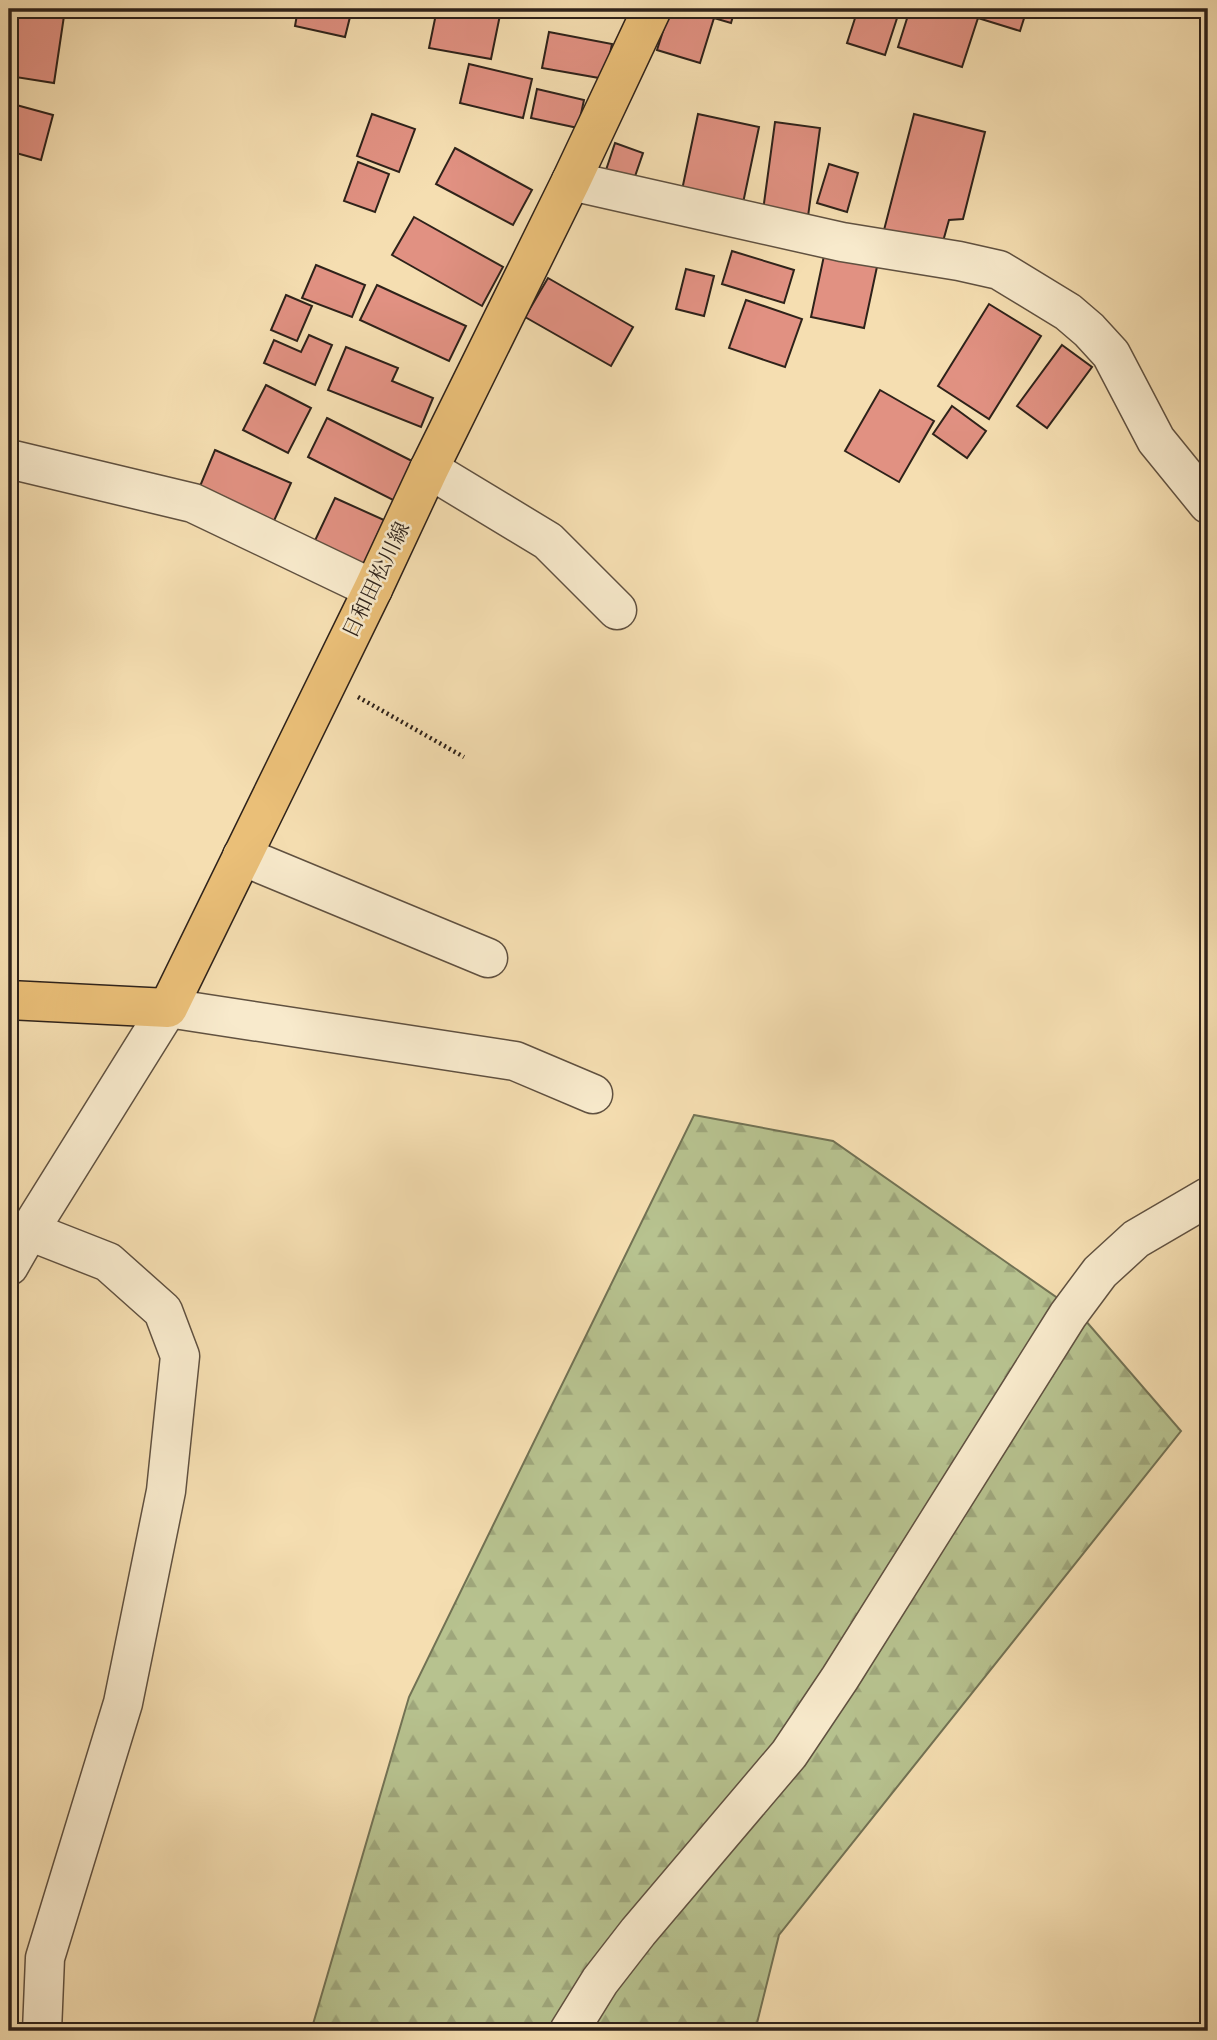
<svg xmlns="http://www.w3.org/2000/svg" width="1217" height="2040" font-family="'Sorts Mill Goudy','Noto Serif JP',serif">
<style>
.forest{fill:url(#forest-firs);stroke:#727254;stroke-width:2}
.building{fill:#e19182;stroke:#2e221a;stroke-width:2}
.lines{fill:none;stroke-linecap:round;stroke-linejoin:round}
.minor-casing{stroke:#605140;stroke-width:41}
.major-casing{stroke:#2e221a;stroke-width:41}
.path{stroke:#2e221a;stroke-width:4.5;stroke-dasharray:2 3.5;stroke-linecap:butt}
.minor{stroke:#f8eacc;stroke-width:38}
.major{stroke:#eabf78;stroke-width:38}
.labels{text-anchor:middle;stroke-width:5;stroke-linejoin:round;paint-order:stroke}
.street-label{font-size:21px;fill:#2e221a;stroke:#f8eacc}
</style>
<defs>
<pattern id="forest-firs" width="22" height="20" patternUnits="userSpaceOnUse" patternTransform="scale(1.75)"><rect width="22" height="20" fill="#b7c28f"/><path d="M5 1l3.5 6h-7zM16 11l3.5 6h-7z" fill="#9ea67b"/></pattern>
</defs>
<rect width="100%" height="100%" fill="#f5deb1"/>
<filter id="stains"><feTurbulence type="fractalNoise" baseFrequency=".00286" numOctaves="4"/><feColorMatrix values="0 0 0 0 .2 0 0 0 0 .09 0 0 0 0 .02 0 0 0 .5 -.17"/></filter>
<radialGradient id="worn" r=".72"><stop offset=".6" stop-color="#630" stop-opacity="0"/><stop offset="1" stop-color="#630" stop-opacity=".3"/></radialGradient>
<!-- forest -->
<polygon class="forest" points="694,1115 833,1141 1079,1313 1181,1431 779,1935 755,2031 311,2031 409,1697"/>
<!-- building -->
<g class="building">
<polygon points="9,9 64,16 54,83 9,76"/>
<polygon points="153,9 209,9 207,17"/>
<polygon points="298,9 352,9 345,37 295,26"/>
<polygon points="437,9 469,9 500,15 491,59 429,48"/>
<polygon points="670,9 735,9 731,23 714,18 700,63 657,50"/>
<polygon points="858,9 900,9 885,55 847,43"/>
<polygon points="910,9 1027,9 1020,31 978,18 962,67 898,47"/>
<polygon points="549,32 612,44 605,79 542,68"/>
<polygon points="469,64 532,79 523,118 460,103"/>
<polygon points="537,89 584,100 578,128 531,118"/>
<polygon points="9,103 53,115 41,160 9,151"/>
<polygon points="372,114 415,129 399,172 357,156"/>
<polygon points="698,114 759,127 743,203 682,190"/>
<polygon points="914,114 985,132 963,219 949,220 942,245 884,230"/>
<polygon points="775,122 820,128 807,224 762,218"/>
<polygon points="615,143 643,153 632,185 604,176"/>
<polygon points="455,148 532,190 513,225 436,184"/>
<polygon points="358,162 389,174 375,212 344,201"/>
<polygon points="829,164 858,173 847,212 817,203"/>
<polygon points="414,217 503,267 482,306 392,255"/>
<polygon points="732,251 794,270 784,303 722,284"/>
<polygon points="825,251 878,262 864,328 811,317"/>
<polygon points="316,265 365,285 352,317 302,298"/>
<polygon points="686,269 714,276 704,316 676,309"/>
<polygon points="548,278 633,327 611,366 525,317"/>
<polygon points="377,285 466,326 449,361 360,320"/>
<polygon points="286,295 312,306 297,341 271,330"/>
<polygon points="746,300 802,319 785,367 729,348"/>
<polygon points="989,304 1041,336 989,419 938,386"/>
<polygon points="309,335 332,345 315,385 264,363 274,340 301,352"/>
<polygon points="1062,345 1092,367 1047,428 1017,406"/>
<polygon points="346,347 398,368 392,381 433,398 421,427 328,390"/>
<polygon points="266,385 311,408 288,453 243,430"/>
<polygon points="880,390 934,421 899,482 845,451"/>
<polygon points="952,406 986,431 967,458 933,434"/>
<polygon points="327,418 414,462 395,501 308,457"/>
<polygon points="215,450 291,483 273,523 198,491"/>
<polygon points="335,498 384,520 361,571 311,549"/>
</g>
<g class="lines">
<defs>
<g id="minor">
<polyline points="571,181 842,242 959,261 999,270 1068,312 1089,330 1111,354 1156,440 1208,504"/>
<polyline points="9,459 193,503 373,589"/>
<polyline points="429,469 548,541 617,610"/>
<polyline points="242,856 488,958"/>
<polyline points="29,1231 108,1262 163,1311 180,1356 166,1491 123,1703 45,1958 42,2031"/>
<polyline points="9,1266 29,1231 168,1008 515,1061 593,1094"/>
<polyline points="569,2031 600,1981 638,1932 789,1754 840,1678 1068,1315 1100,1272 1136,1239 1208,1197"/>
</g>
<polyline id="major" points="9,1000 168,1008 373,589 429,469 571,181 652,9"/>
</defs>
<!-- minor casing -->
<use href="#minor" class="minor-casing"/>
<!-- major casing -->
<use href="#major" class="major-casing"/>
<!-- path -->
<polyline class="path" points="358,697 464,757"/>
<!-- minor -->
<use href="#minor" class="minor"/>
<!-- major -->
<use href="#major" class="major"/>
</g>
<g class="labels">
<!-- street labels -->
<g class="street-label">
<text transform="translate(376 580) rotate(-64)" y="7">日和田松川線</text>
</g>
</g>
<!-- margin -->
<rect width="1217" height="2040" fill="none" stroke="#f5deb1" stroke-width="35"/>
<rect x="10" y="10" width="1196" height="2019" fill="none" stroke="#2e221a" stroke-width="3.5"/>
<rect x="18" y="18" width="1182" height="2005" fill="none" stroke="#2e221a" stroke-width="2"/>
<rect width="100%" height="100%" filter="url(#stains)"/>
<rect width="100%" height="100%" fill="url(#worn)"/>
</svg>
